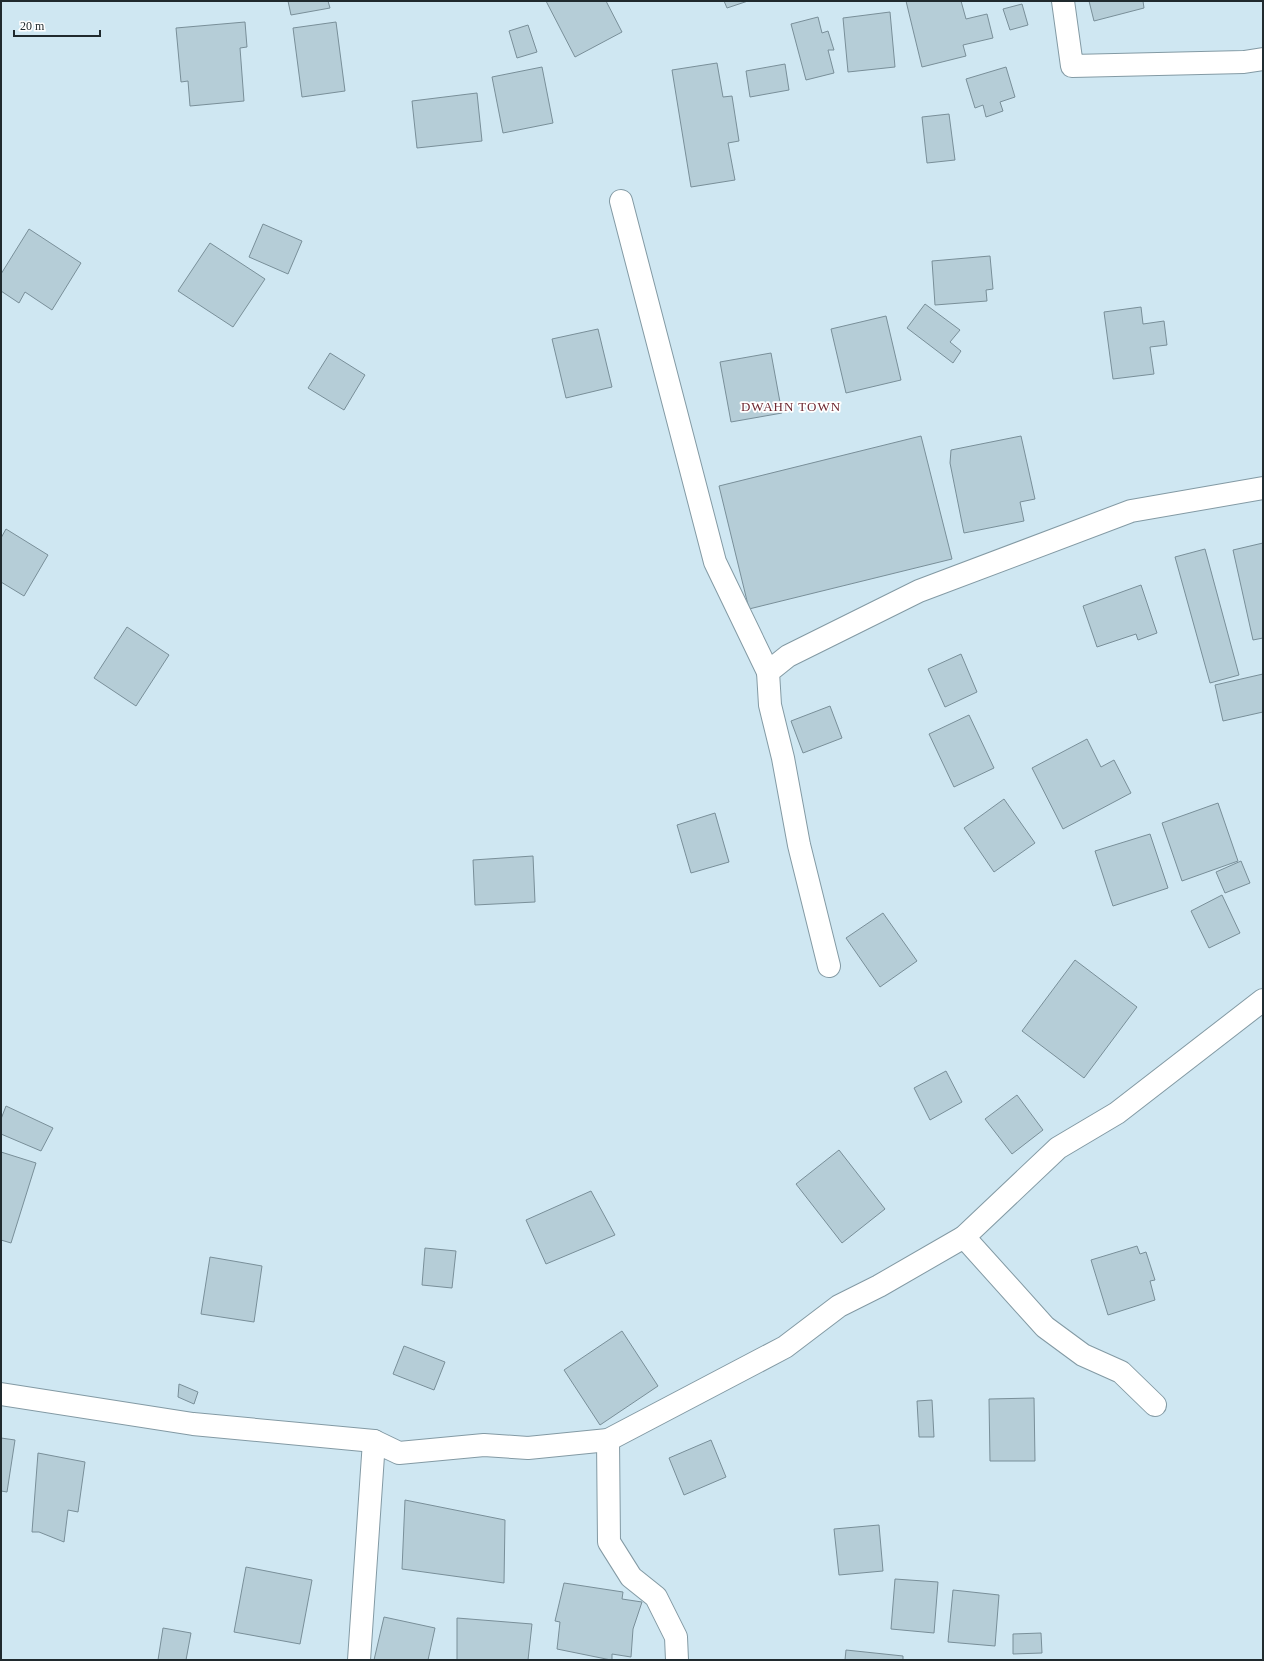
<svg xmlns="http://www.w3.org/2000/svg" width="1264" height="1661" font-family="'Times New Roman',serif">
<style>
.building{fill:#b5cdd7;stroke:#798f99}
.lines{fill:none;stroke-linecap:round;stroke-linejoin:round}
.minor-casing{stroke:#839aa4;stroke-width:24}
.minor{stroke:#fff;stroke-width:22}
.labels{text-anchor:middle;stroke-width:3.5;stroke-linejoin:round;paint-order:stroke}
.neighbourhood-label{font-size:13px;letter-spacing:1px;fill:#6e2831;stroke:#fff}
</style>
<rect width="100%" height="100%" fill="#cfe7f2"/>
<!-- building -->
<g class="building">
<polygon points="288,1 328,1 330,8 291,15"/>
<polygon points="546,1 606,1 622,32 575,57"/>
<polygon points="724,1 748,1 727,8"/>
<polygon points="906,1 961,1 966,19 987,14 993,38 963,45 966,56 922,67"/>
<polygon points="1089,1 1143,1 1144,8 1094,21"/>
<polygon points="1022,4 1028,25 1010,30 1003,9"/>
<polygon points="890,12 895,67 848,72 843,18"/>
<polygon points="818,17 822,33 828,31 834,50 828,50 834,73 806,80 791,24"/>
<polygon points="245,22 247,47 240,48 244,101 190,106 188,81 181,82 176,28"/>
<polygon points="336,22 345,91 302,97 293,28"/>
<polygon points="528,25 537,52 517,58 509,31"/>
<polygon points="717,63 723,97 732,96 739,141 728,143 735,180 691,187 672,70"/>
<polygon points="785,64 789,90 750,97 746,71"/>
<polygon points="542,67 553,123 503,133 492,77"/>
<polygon points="1006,67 1015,97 1000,102 1003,111 986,117 983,105 975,108 966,79"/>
<polygon points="477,93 482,141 417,148 412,101"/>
<polygon points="949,114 955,160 927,163 922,117"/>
<polygon points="263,224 302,241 288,274 249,257"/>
<polygon points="29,229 81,263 52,310 25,292 19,303 1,291 1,274"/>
<polygon points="210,243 265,279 233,327 178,291"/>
<polygon points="990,256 993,289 986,290 987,301 935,305 932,261"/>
<polygon points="925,304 960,330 950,342 961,351 953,363 907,328"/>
<polygon points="1141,307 1143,324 1164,321 1167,345 1150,347 1154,374 1113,379 1104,312"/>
<polygon points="886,316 901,380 846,393 831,329"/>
<polygon points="598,329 612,387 566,398 552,339"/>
<polygon points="330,353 365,375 344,410 308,388"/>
<polygon points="771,353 782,413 731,422 720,362"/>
<polygon points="921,436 952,559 749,609 719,486"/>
<polygon points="1021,436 1035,499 1020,502 1024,521 964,533 950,463 951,450"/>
<polygon points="6,529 48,555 24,596 1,582 1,538"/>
<polygon points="1263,543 1263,638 1253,640 1233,550"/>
<polygon points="1205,549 1239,675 1210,683 1175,557"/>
<polygon points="1141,585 1157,633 1138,640 1136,634 1097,647 1083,606"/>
<polygon points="127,627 169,655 136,706 94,678"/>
<polygon points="961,654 977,692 945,707 928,669"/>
<polygon points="1263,674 1263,712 1223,721 1215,685"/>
<polygon points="830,706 842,738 803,753 791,721"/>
<polygon points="969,715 994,768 954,787 929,734"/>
<polygon points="1087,739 1101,767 1114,760 1131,793 1063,829 1032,768"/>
<polygon points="1004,799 1035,843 994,872 964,828"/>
<polygon points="1218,803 1238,861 1182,881 1162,823"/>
<polygon points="715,813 729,862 691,873 677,825"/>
<polygon points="1150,834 1168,888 1113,906 1095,851"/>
<polygon points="533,856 535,902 475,905 473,860"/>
<polygon points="1241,861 1250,883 1225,893 1216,872"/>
<polygon points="1222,895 1240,933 1209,948 1191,911"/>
<polygon points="883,913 917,961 880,987 846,938"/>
<polygon points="1075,960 1137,1007 1084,1078 1022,1031"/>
<polygon points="946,1071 962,1102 930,1120 914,1088"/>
<polygon points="1017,1095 1043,1130 1012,1154 985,1119"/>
<polygon points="6,1106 53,1128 41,1151 1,1134 1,1119"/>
<polygon points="839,1150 885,1209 842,1243 796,1184"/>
<polygon points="1,1152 36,1163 11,1243 1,1240"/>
<polygon points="591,1191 615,1235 546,1264 526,1220"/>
<polygon points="1137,1246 1140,1254 1146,1252 1155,1280 1150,1281 1155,1300 1108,1315 1091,1260"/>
<polygon points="425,1248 456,1251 452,1288 422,1285"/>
<polygon points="210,1257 262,1266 254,1322 201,1314"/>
<polygon points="622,1331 658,1386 600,1425 564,1370"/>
<polygon points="404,1346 445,1362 434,1390 393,1374"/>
<polygon points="179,1384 198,1392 194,1404 178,1397"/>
<polygon points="1034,1398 1035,1461 990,1461 989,1399"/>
<polygon points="932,1400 934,1437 919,1437 917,1401"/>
<polygon points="1,1438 15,1440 7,1492 1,1491"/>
<polygon points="711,1440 726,1477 684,1495 669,1458"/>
<polygon points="38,1453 85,1462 78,1512 68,1510 64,1542 39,1532 32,1532"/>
<polygon points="405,1500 505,1520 504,1583 402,1569"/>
<polygon points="879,1525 883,1571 839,1575 834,1529"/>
<polygon points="246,1567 312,1580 300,1644 234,1632"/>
<polygon points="895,1579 938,1582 934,1633 891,1629"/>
<polygon points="564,1583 623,1592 622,1599 642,1602 633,1629 631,1657 612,1654 612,1660 611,1660 557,1649 560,1622 555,1621"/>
<polygon points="953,1590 999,1595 995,1646 948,1642"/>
<polygon points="384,1617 435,1628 428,1660 374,1660"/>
<polygon points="457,1618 532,1624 528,1660 457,1660"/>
<polygon points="163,1628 191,1633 186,1660 158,1660"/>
<polygon points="1041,1633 1042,1653 1013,1654 1013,1634"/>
<polygon points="846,1650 903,1656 903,1660 845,1660"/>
</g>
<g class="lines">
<defs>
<g id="minor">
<polyline points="1063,1 1072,66 1244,62 1263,59"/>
<polyline points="621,201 715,562 768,672"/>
<polyline points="829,966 799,845 783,758 770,705 768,672 788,656 919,591 1131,511 1263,488"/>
<polyline points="964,1237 1045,1327 1083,1355 1121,1372 1155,1405"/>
<polyline points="1,1394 193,1424 374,1441"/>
<polyline points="608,1440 609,1542 631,1577 656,1597 676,1637 677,1660"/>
<polyline points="359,1660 374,1441 399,1453 484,1445 528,1448 608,1440 785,1347 839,1306 879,1286 964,1237 1058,1148 1117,1113 1263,1000"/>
</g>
</defs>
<!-- minor casing -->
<use href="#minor" class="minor-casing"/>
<!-- minor -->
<use href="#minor" class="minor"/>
</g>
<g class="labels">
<!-- neighbourhood labels -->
<g class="neighbourhood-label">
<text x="791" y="411">DWAHN TOWN</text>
</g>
</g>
<!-- border -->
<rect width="1264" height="1661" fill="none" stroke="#202a2e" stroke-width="4"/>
<!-- scale -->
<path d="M14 30v6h86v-6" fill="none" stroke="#202a2e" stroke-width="2"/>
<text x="20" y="30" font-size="12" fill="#202a2e" stroke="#ffffff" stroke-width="3" paint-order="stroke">20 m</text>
</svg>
